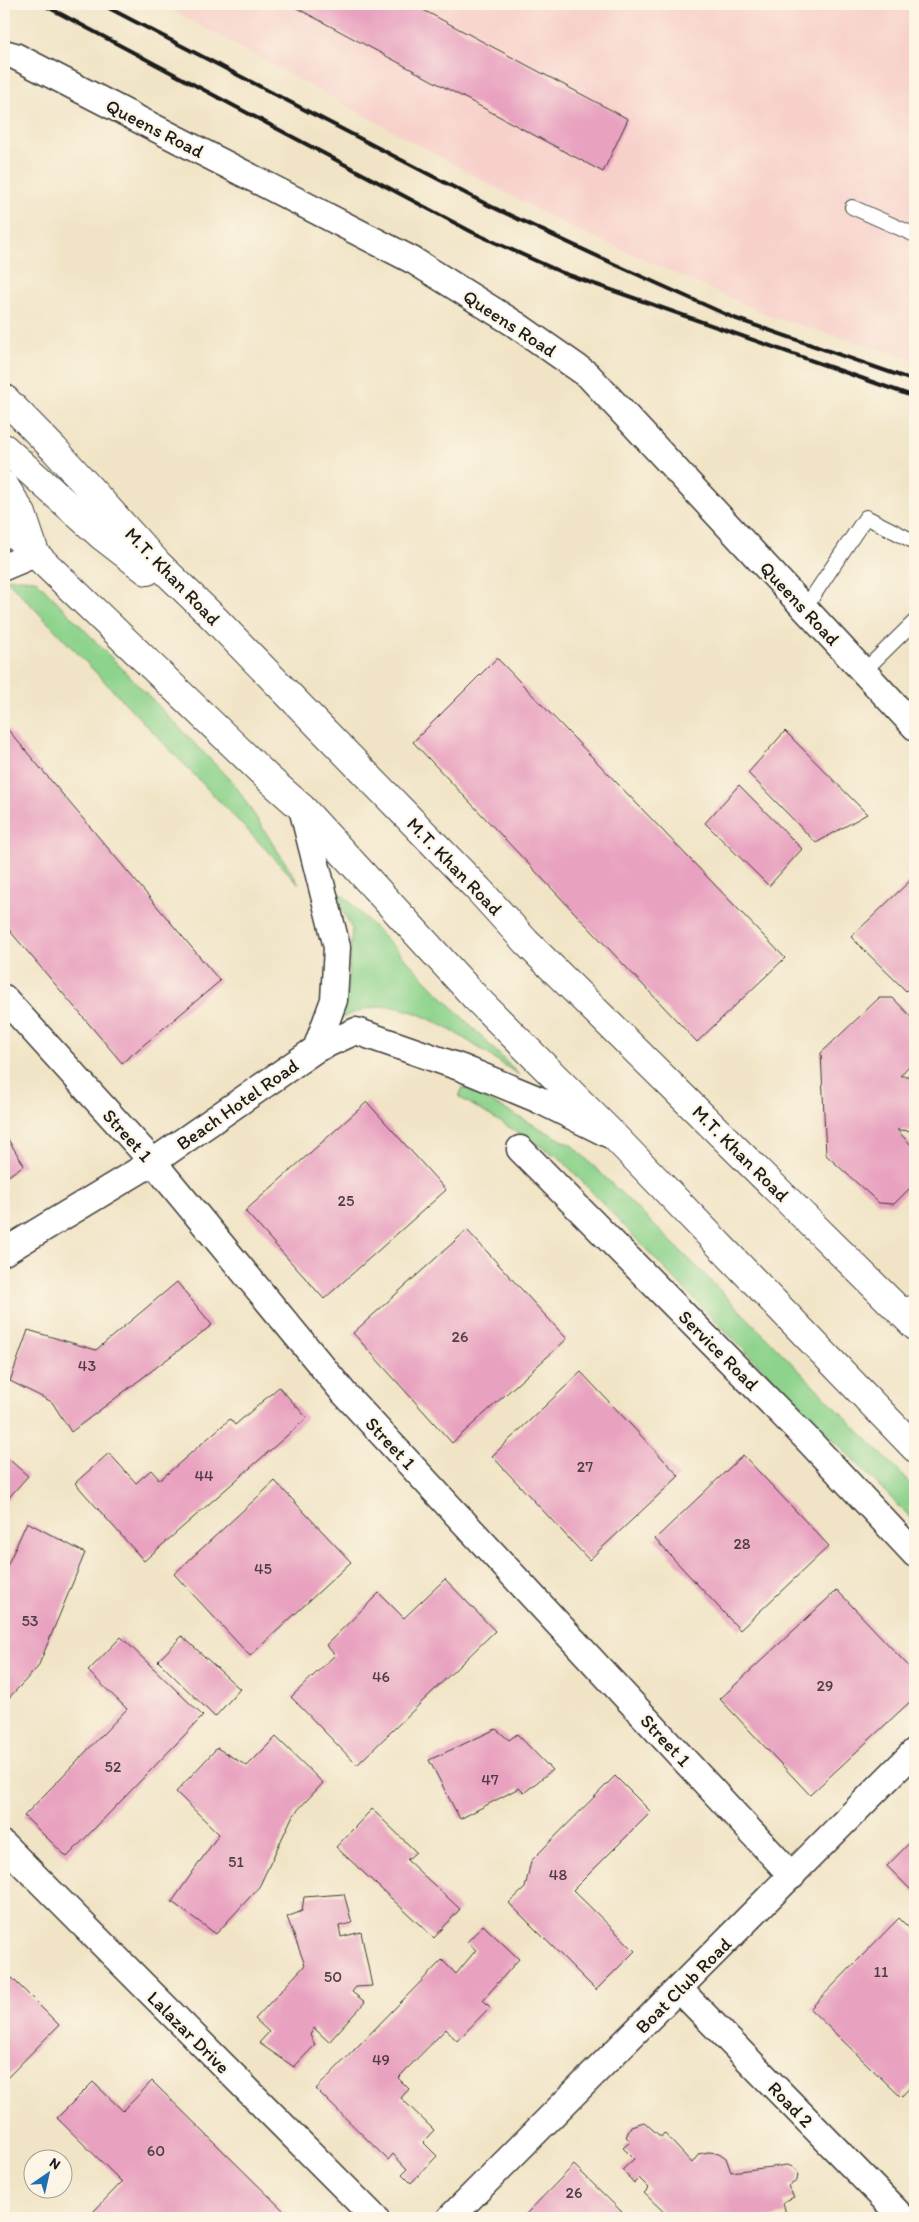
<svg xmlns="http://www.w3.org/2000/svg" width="919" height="2222" font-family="Itim,sans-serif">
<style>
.built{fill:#f7d0ca}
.green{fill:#8dd38c;stroke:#547854}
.building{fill:#e8a1bf}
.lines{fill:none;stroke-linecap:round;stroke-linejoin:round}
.service-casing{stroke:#3c3a36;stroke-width:16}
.minor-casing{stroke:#3c3a36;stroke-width:29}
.trunk-casing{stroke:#3c3a36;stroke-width:30}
.service{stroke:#fff;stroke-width:14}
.minor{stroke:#fff;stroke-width:26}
.trunk{stroke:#fff;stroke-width:28}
.rail{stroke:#1c1c1c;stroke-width:4}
.labels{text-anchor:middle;stroke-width:4.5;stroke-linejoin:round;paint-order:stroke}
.number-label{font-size:16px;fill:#4f3d45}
.street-label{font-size:19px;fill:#1c1c1c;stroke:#fcf5e5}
</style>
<rect width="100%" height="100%" fill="#fcf5e5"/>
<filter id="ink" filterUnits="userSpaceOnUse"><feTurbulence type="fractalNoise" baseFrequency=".02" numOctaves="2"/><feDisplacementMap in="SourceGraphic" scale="10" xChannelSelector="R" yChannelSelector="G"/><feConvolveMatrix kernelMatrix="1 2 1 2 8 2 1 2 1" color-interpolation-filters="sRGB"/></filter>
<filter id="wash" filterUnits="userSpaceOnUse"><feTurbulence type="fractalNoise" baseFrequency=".0096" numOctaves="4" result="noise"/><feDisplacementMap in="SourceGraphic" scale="20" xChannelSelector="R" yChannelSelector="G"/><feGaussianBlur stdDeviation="1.12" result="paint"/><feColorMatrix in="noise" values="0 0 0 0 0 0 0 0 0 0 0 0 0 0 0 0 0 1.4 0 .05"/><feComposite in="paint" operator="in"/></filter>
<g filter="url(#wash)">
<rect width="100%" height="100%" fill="#f1e4c6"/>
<!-- built -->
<polygon class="built" points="161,4 915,4 915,359 772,317 552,218"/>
<!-- green -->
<g class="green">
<polygon points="5,578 36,580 235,785 299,884"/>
<path d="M326,878L519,1075C483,1052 427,1007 384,1006C369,1006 344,1017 329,1022L347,993L352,929Z"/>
<polygon points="463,1087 573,1146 694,1264 915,1488 915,1522 677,1282 560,1158 459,1097"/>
</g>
<g id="blocks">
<!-- building -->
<g class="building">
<polygon points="289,4 412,4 628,119 603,172"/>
<polygon points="497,658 785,958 697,1042 413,742"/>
<polygon points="4,725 220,981 122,1063 4,924"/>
<polygon points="785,731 867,814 816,843 748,773"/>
<polygon points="739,785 802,849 769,886 705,823"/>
<polygon points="915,876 915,982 906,991 851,937"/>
<polygon points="879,998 893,998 915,1021 915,1059 900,1076 915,1076 915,1131 897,1130 915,1149 915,1183 894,1204 879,1203 826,1155 821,1053"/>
<polygon points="367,1102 446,1190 324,1299 245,1211"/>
<polygon points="4,1133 24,1165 4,1179"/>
<polygon points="467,1230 567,1339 452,1443 353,1333"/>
<polygon points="177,1282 212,1325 71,1432 52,1402 10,1381 28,1330 96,1350"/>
<polygon points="581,1372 679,1476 589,1560 492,1456"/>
<polygon points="279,1387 307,1418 144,1561 75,1483 109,1453 136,1483 151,1470 160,1480 230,1419 235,1425"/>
<polygon points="4,1455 28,1476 4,1503"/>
<polygon points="743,1455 829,1546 740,1630 655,1539"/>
<polygon points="275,1481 351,1562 250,1656 174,1574"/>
<polygon points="27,1522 85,1553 38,1667 4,1703 4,1573"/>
<polygon points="445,1579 495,1631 357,1765 291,1697 335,1655 326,1645 379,1593 404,1618"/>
<polygon points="837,1590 915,1673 915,1697 810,1795 720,1699"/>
<polygon points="182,1636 240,1689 215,1717 158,1661"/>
<polygon points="121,1637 203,1716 67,1857 24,1816 127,1709 88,1671"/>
<polygon points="496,1729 509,1740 517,1734 552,1770 524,1793 519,1788 460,1819 429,1760"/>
<polygon points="276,1737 323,1783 293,1815 259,1887 216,1934 172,1902 219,1834 176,1792 217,1748 247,1766"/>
<polygon points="615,1776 651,1812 573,1890 635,1951 596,1990 509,1903 525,1888 531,1861"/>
<polygon points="372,1809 416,1852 407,1860 460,1909 434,1938 336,1847"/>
<polygon points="915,1837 915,1894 887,1866"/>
<polygon points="344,1894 352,1923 339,1926 341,1937 361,1932 372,1986 356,1987 352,1992 365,2002 329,2042 314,2028 310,2035 315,2045 294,2067 259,2043 269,2032 255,2019 305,1965 287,1917 302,1911 304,1897"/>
<polygon points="899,1918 915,1934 915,2082 901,2097 810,2009"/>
<polygon points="483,1925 519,1959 483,2000 490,2007 457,2041 446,2029 398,2078 409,2089 401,2098 434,2130 423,2142 437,2156 411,2183 402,2174 407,2169 393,2154 388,2160 316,2089 442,1960 456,1974 476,1950 467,1942"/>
<polygon points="11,1977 59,2025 4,2081 4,1985"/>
<polygon points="152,2081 287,2214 283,2218 98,2218 92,2213 122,2182 57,2118 93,2082 123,2111"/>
<polygon points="644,2122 661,2137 664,2133 692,2163 699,2154 708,2152 719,2153 726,2158 731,2172 787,2165 793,2167 798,2173 797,2181 788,2186 794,2197 783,2202 786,2214 769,2218 670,2218 644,2193 649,2188 639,2178 634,2183 622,2170 634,2159 623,2148 631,2141 626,2137 631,2126"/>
<polygon points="574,2165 628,2218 522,2218"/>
</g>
</g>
</g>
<g filter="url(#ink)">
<use href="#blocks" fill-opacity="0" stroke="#3c3a36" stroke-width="1"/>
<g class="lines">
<defs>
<g id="service">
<polyline points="852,207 915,235"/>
<polyline points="805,608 866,517 915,542"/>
<polyline points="864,671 915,621"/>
<polyline points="894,1305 915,1303"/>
</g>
<g id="minor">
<polyline points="4,53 15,56 414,261 515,324 588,375 915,727"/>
<polyline points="4,567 35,554"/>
<polyline points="302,808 337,947 334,1000 316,1049"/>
<polyline points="4,998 153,1162 344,1393 792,1876"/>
<polyline points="520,1149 807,1439 915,1554"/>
<polyline points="4,1252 153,1162 316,1049 356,1031 462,1068 537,1099 608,1134"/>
<polyline points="4,1845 375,2218"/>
<polyline points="679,1989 903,2218"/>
<polyline points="450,2218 915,1751"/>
</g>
<g id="trunk">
<polyline points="4,398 54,449 157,563 210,614 479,890 526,942 915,1326"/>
<polyline points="4,448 103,537 147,571"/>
<polyline points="4,485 22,514 34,550"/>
<polyline points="4,524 269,779 302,808 476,998 615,1137 915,1448"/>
</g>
</defs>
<!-- service casing -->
<use href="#service" class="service-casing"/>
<!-- minor casing -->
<use href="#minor" class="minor-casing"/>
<!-- trunk casing -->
<use href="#trunk" class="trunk-casing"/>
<!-- service -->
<use href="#service" class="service"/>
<!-- minor -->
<use href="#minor" class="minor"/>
<!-- trunk -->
<use href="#trunk" class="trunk"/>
<!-- rail -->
<g class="rail">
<polyline points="42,4 472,232 563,273 915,397"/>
<polyline points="101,4 488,205 614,264 734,318 915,381"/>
</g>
</g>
</g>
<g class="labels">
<!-- number labels -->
<g class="number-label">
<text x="346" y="1206">25</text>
<text x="460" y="1342">26</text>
<text x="87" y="1371">43</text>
<text x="585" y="1472">27</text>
<text x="204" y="1481">44</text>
<text x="742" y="1549">28</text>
<text x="263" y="1574">45</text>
<text x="30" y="1626">53</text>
<text x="381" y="1682">46</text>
<text x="825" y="1691">29</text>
<text x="113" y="1772">52</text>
<text x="490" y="1785">47</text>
<text x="236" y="1867">51</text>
<text x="558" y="1880">48</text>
<text x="881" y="1977">11</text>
<text x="333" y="1982">50</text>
<text x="381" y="2065">49</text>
<text x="156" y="2156">60</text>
<text x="574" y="2198">26</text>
</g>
<!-- street labels -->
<g class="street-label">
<text transform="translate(155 128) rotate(27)" y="7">Queens Road</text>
<text transform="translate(510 323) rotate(33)" y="7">Queens Road</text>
<text transform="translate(173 576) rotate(46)" y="7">M.T. Khan Road</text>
<text transform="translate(800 603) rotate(47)" y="7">Queens Road</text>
<text transform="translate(455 866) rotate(46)" y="7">M.T. Khan Road</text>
<text transform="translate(237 1104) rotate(-35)" y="7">Beach Hotel Road</text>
<text transform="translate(128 1135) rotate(48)" y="7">Street 1</text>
<text transform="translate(741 1153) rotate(45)" y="7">M.T. Khan Road</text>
<text transform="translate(719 1350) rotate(45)" y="7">Service Road</text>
<text transform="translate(391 1443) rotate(47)" y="7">Street 1</text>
<text transform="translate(666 1740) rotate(47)" y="7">Street 1</text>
<text transform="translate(683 1985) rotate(-45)" y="7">Boat Club Road</text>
<text transform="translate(189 2032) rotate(45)" y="7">Lalazar Drive</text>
<text transform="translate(791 2104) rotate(46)" y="7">Road 2</text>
</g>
</g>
<!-- margin -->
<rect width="919" height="2222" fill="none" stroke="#fcf5e5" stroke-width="20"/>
<!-- north arrow -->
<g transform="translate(48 2174) rotate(34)"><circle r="24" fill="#fcf5e5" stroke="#a29e95"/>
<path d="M0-4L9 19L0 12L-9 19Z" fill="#1f6fb2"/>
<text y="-8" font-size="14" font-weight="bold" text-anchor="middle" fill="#1c1c1c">N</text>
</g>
</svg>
